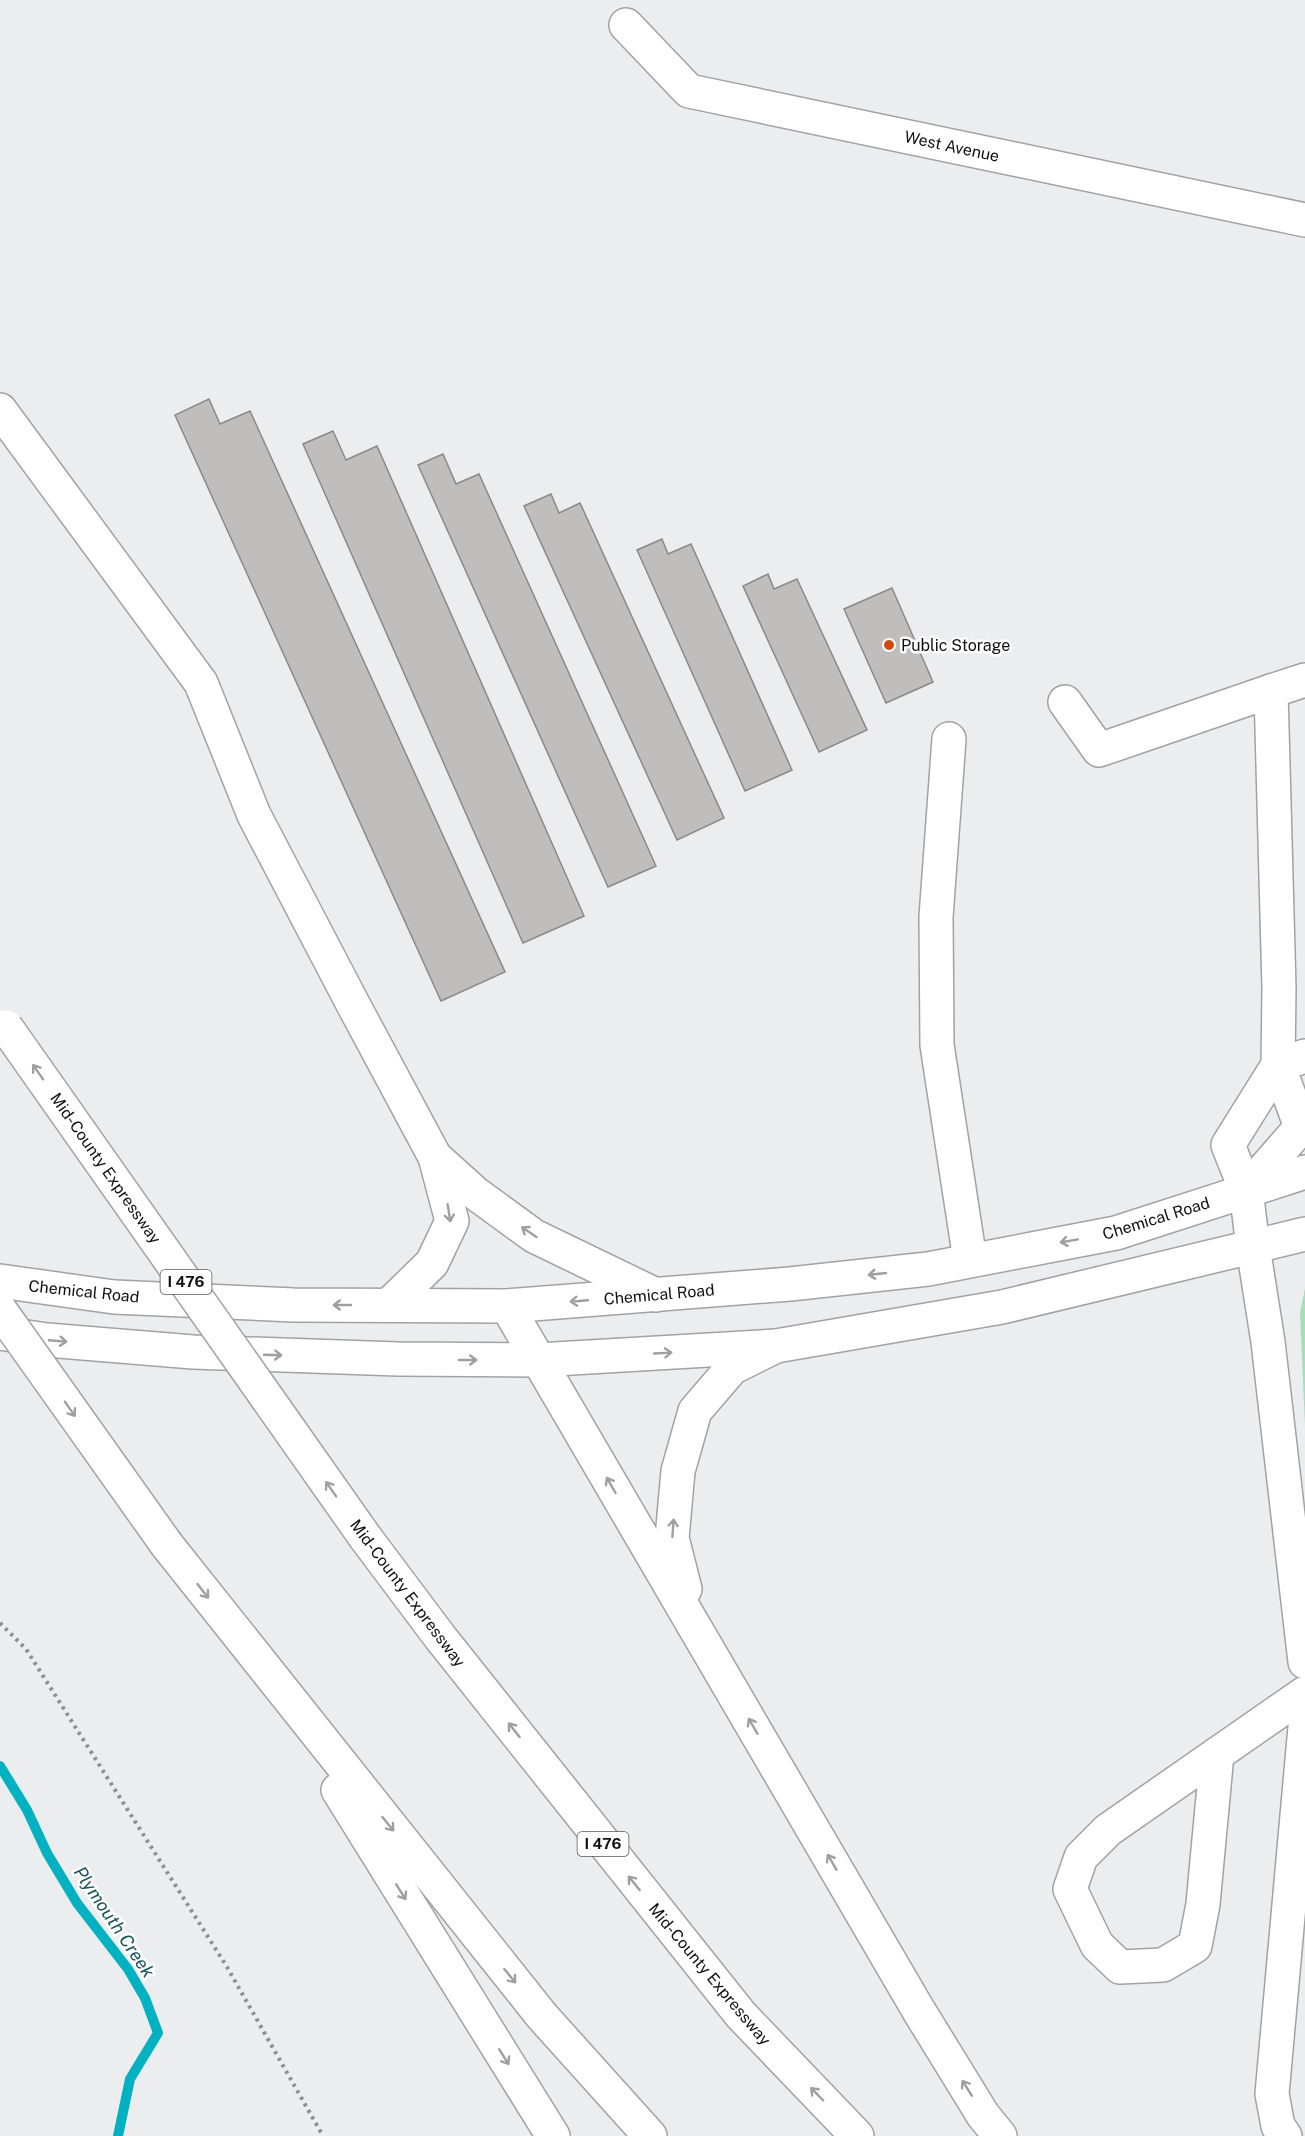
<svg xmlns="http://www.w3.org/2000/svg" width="1305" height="2136" font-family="'Public Sans',sans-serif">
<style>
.green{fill:#a6deb9}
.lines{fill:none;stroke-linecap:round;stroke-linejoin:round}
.stream{stroke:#00b2c1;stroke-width:10}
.building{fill:#bfbebd;stroke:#8a8988;stroke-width:1.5}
.minor-casing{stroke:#a2a2a4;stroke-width:36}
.major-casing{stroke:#a2a2a4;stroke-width:36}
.highway-casing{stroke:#a2a2a4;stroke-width:36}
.path{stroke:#8d8e8f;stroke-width:4;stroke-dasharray:3 4.5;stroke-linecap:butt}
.minor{stroke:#fff;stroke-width:33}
.major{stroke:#fff;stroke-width:33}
.highway{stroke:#fff;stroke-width:33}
.highway-bridge-casing{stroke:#a2a2a4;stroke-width:36;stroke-linecap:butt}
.highway-bridge{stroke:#fff;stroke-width:33}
.oneway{stroke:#9f9fa0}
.poi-dot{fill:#d14b11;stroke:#fff;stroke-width:2}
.labels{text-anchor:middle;stroke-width:5;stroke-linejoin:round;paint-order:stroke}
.shield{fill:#fff;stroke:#585858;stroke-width:1.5}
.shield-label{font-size:15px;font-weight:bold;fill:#101011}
.street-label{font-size:16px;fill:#101011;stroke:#fff}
.poi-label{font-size:16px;fill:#101011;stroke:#fff;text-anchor:start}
.water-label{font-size:18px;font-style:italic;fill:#185359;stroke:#fff}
</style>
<rect width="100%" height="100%" fill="#ecedee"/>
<!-- green -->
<polygon class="green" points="1305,1288 1305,1426 1300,1313"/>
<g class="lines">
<!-- stream -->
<polyline class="stream" points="0,1766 27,1810 47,1853 77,1903 128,1969 145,1998 158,2033 130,2079 118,2136"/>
</g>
<!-- building -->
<g class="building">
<polygon points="209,399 220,424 250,411 505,972 441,1001 175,415"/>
<polygon points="333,431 346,460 377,446 584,916 523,943 303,444"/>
<polygon points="443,454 456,484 479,474 656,866 608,887 418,465"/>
<polygon points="551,494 559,513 580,503 724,818 677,840 524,506"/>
<polygon points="662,539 668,554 691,544 792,770 745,791 637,550"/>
<polygon points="768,574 774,589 797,579 867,730 819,752 743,586"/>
<polygon points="892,588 933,682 886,703 844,609"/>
</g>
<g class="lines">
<defs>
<g id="minor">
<polyline points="626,25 689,91 1305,220"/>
<polyline points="0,410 201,683 254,815 354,1006 435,1157 452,1221 432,1263 389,1305"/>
<polyline points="1305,680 1271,691 1279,988 1278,1065 1228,1145 1246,1190 1253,1247 1268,1342 1305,1662"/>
<polyline points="1065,702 1099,750 1271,691"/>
<polyline points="949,739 936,917 937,1045 970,1260"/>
<polyline points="435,1157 475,1193 534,1236 656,1295"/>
<polyline points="1246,1190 1301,1127 1278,1065 1305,1056"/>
<polyline points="1217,1754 1203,1904 1195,1946 1163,1965 1120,1967 1097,1945 1070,1889 1081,1857 1108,1830 1305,1693"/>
<polyline points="1285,2136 1278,2126 1272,2094 1305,1727"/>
</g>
<g id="major">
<polyline points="0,1281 114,1297 294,1305 507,1306 790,1284 928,1269 1116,1233 1305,1172"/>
<polyline points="0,1333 47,1340 193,1352 398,1359 538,1360 776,1346 1002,1307 1305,1234"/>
</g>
<g id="highway">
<polyline points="507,1306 919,2011 983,2115 1000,2136"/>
<polyline points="365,1537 440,1637 741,2015 857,2136"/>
<polyline points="167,1545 542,2016 650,2136"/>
<polyline points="685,1589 672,1538 678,1471 695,1411 732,1368 776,1346"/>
<polyline points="338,1790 553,2136"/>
</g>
</defs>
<!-- minor casing -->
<use href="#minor" class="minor-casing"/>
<!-- major casing -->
<use href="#major" class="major-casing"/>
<!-- highway casing -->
<use href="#highway" class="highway-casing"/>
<!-- path -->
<polyline class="path" points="0,1623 26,1649 227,1967 323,2136"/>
<!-- minor -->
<use href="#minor" class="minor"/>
<!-- major -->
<use href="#major" class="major"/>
<!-- highway -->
<use href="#highway" class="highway"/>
<defs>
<g id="highway-bridge">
<polyline points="6,1027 365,1537"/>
<polyline points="0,1310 167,1545"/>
</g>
</defs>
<!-- highway-bridge casing -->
<use href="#highway-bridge" class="highway-bridge-casing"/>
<!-- highway-bridge -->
<use href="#highway-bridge" class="highway-bridge"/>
</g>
<!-- one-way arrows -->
<defs><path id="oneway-shaft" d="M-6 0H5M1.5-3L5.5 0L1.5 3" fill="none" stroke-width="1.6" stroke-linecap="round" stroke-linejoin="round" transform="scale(1.5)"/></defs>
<g class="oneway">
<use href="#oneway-shaft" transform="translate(38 1072) rotate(-125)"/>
<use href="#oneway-shaft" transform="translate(449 1213) rotate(81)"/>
<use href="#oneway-shaft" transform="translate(529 1232) rotate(-146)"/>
<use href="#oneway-shaft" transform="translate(1069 1241) rotate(170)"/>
<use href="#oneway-shaft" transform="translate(877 1274) rotate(174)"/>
<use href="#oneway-shaft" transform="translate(579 1301) rotate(175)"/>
<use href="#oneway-shaft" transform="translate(342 1305) rotate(-180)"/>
<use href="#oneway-shaft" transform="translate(58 1341) rotate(5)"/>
<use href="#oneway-shaft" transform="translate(663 1353) rotate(-3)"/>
<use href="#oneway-shaft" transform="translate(273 1355) rotate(2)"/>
<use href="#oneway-shaft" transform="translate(468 1360)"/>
<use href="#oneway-shaft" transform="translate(70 1409) rotate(55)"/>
<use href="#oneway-shaft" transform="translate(611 1485) rotate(-120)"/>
<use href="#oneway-shaft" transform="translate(331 1489) rotate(-125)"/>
<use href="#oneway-shaft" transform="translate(673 1528) rotate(-86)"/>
<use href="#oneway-shaft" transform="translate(203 1591) rotate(52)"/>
<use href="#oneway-shaft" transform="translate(753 1726) rotate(-120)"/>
<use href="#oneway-shaft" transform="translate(514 1730) rotate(-128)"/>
<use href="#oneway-shaft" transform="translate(388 1824) rotate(51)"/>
<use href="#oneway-shaft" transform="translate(832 1862) rotate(-120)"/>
<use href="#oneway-shaft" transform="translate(634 1883) rotate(-129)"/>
<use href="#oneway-shaft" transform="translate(401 1892) rotate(58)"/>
<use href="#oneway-shaft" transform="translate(510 1976) rotate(51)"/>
<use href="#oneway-shaft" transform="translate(504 2057) rotate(58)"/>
<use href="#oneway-shaft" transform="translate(967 2088) rotate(-122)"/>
<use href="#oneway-shaft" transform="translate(817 2094) rotate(-134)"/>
</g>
<!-- markers -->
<circle class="poi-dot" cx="889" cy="645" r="6"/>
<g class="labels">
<!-- shield labels -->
<g class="shield">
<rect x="160.5" y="1270" width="51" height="24" rx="4.5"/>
<rect x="577.5" y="1832" width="51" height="24" rx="4.5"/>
</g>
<g class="shield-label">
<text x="186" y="1287">I 476</text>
<text x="603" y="1849">I 476</text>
</g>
<!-- street labels -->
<g class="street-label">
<text transform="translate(952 146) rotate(12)" y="6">West Avenue</text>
<text transform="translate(106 1168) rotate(55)" y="6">Mid-County Expressway</text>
<text transform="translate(1156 1218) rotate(-17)" y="6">Chemical Road</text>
<text transform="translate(84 1291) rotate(6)" y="6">Chemical Road</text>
<text transform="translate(659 1294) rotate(-5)" y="6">Chemical Road</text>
<text transform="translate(408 1593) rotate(53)" y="6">Mid-County Expressway</text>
<text transform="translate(710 1974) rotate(50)" y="6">Mid-County Expressway</text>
</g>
<!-- poi labels -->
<g class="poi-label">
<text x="901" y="651">Public Storage</text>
</g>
<!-- water labels -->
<g class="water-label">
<text transform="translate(114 1922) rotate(56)" y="6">Plymouth Creek</text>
</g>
</g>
</svg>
